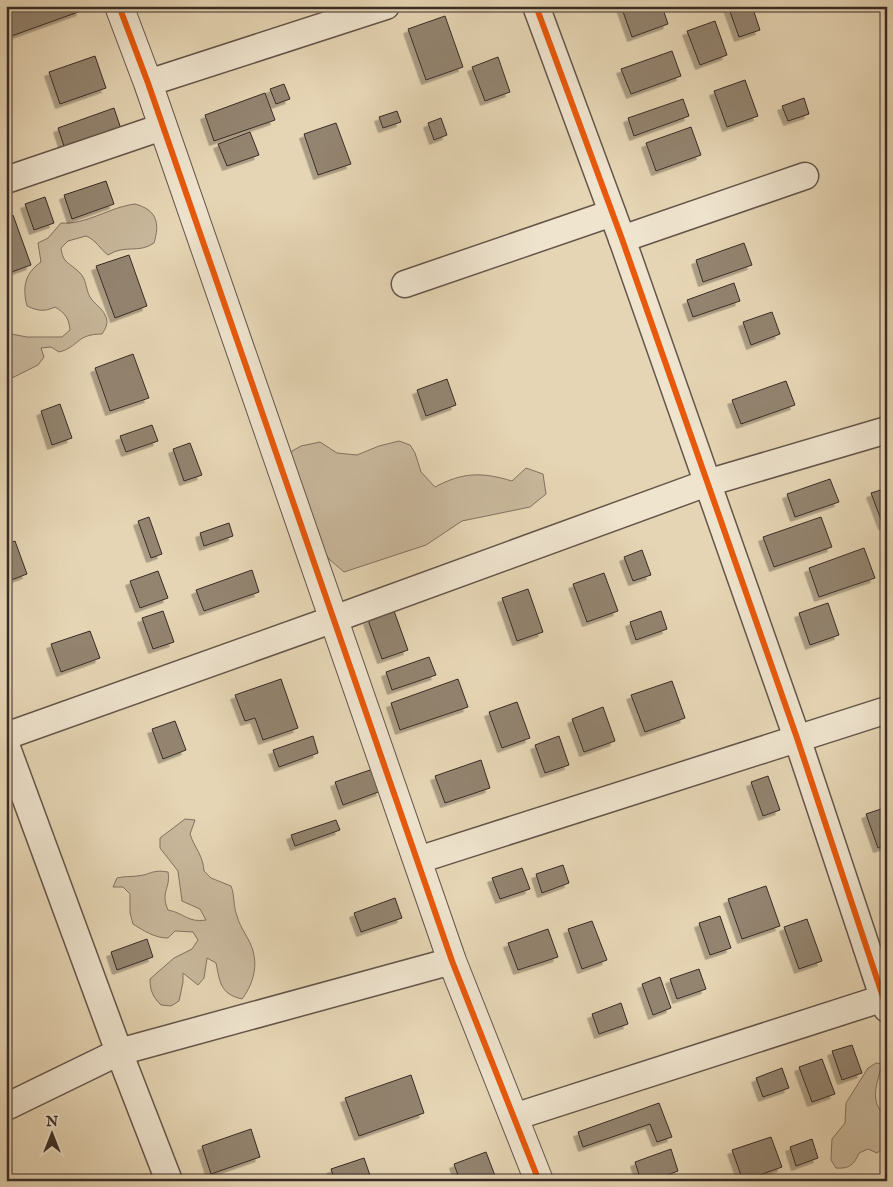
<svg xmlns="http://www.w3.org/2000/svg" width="893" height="1187" font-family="'IM FELL English',serif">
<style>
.green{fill:#c9b89c;stroke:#817261}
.building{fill:#938470;stroke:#392c26;filter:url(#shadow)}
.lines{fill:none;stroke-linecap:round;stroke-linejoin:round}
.minor-casing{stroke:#64564a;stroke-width:29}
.tertiary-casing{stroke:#64564a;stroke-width:30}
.minor{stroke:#efe4ce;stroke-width:26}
.tertiary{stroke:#efe4ce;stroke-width:28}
.cycleway-casing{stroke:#efe4ce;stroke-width:9}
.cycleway{stroke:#e8590c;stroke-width:6}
</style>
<defs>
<filter id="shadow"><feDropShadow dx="-4.5" dy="4.5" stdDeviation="0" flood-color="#0004"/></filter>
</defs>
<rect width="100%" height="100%" fill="#e6d5b4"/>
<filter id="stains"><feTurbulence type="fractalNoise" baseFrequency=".004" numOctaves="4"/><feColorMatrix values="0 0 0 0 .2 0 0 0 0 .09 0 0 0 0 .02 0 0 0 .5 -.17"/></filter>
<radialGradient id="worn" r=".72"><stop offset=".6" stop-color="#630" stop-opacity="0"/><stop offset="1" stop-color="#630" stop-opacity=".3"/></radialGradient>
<!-- green -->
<g class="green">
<path d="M135,204C157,210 160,223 154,243C138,254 125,244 108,255C99,248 96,240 86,236L68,241L61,248C63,264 69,262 79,272C87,279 85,288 90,297C94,304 102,308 105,315C109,322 106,328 102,334C76,334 79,347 59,352L51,347L41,348L44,357L38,365L6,381V333L27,337H62L70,330C69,318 65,313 55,307C44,312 38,311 27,306C22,287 25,273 41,262L38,243L48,238L61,223C86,225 110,207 135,204Z"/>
<path d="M399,441L410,445L415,453L421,472L435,487C463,472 482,472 512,481L526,468L543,474L546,494L530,507L462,521L426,545L344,572L329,559L317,540L287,466L292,451L301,446L320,442L337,453L357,455L379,446Z"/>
<path d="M185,819L195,820L190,834C195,849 203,855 204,871L211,878L231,886C235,896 233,906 237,916C240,928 250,939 253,951C258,968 252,986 242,999C220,994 220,982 216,963L207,958L204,978L198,985L183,973V982L179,1001L171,1006L161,1005C153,997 150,991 150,979L174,958L192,949L198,940L193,932L175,931L168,938C155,938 144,931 133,924L130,913V894L123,887H113L117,878C125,876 130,877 137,876C151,875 151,869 168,872C171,888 160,892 168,910C184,913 188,923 206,920L200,909L182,901L178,871L160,848V838Z"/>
<path d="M876,1063L882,1064C877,1085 868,1101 887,1118C887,1134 891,1143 877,1153L868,1149L859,1153C854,1165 849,1169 836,1168L831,1160L832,1139L845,1123L846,1103L868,1068Z"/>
</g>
<!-- building -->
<g class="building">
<polygon points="6,6 79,6 81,11 6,38"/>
<polygon points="621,6 662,6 668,24 632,37"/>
<polygon points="728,6 752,6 760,30 739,37"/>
<polygon points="445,16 463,67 426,80 408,29"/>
<polygon points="715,21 727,55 700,65 687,31"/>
<polygon points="672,51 681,76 631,94 621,69"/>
<polygon points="95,56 106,88 60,104 49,72"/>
<polygon points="498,57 510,92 485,101 472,67"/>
<polygon points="745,80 758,116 727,127 714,91"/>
<polygon points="284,84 290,99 276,104 270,89"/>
<polygon points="265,93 275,120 214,141 205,115"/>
<polygon points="804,98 809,114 788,121 782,106"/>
<polygon points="683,99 689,116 634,136 628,118"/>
<polygon points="114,108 123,135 67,155 58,128"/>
<polygon points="397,111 401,122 383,128 379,117"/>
<polygon points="441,118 447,135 434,140 428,123"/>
<polygon points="336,123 351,164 318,175 304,134"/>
<polygon points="691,127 701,155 656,171 646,143"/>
<polygon points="250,132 259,155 227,166 218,144"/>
<polygon points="106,181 114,204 72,219 64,195"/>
<polygon points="45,197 54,223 34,230 25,204"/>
<polygon points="13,215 31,265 6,274 6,218"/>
<polygon points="744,243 752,265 703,282 696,260"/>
<polygon points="129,255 147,306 115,318 96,266"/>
<polygon points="734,283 740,301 693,317 687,300"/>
<polygon points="772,312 780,334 751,345 743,322"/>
<polygon points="133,354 149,398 110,411 95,368"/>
<polygon points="447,379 456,405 426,416 417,390"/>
<polygon points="786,381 795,405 741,424 732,400"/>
<polygon points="60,404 72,438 52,445 41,411"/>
<polygon points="152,425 158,441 126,452 120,436"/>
<polygon points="190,443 202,475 184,481 173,449"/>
<polygon points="830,479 839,502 795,517 787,494"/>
<polygon points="887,488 887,524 883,525 871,493"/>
<polygon points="149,517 162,554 151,558 138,521"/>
<polygon points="821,517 832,547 774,567 763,537"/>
<polygon points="229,523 233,536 204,546 200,533"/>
<polygon points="15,541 27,574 6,582 6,544"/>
<polygon points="864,548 875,578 819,597 809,568"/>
<polygon points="642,550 651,575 633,581 624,557"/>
<polygon points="252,570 259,592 204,611 196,590"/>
<polygon points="158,571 168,598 140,608 130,581"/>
<polygon points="604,573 618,611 587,622 573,584"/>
<polygon points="528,589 543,632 517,641 502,598"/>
<polygon points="828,603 839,635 810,645 799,613"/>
<polygon points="163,611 174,642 153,649 142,618"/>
<polygon points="394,611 408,650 382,659 368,620"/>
<polygon points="661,611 667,629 636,640 630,622"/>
<polygon points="90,631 100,658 61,672 51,644"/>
<polygon points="429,657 436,675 392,690 386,672"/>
<polygon points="281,679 298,728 263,740 255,718 245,721 235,695"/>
<polygon points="458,679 468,707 400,730 391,703"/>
<polygon points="672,681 685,718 645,732 631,695"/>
<polygon points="517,702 530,738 502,748 489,712"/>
<polygon points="603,707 615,741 584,752 572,719"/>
<polygon points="175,721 186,750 163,759 152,729"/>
<polygon points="313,736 318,753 279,767 273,750"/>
<polygon points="559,736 569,765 545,773 535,745"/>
<polygon points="481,760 490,788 445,803 435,776"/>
<polygon points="373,769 381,791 343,805 335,782"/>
<polygon points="768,776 780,810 763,816 751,782"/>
<polygon points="887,807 887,845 878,848 866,814"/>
<polygon points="336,820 340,830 295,846 291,835"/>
<polygon points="563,865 569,883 542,893 536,874"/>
<polygon points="522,868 530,889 500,899 492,878"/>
<polygon points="766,886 780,926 742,939 728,899"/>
<polygon points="395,898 402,918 361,932 354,913"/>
<polygon points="720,916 731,948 710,955 699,923"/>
<polygon points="807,919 822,961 799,969 784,927"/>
<polygon points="592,921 607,960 582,969 568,929"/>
<polygon points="548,929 558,957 518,970 508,943"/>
<polygon points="147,939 153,957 117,970 111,952"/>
<polygon points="699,969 706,989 677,999 670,979"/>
<polygon points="660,977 671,1008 653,1015 642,984"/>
<polygon points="621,1003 628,1024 599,1034 592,1014"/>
<polygon points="852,1045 862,1073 842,1080 832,1051"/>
<polygon points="822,1059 835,1094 812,1102 799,1067"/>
<polygon points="782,1068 789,1088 763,1097 756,1078"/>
<polygon points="411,1075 424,1113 359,1136 345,1098"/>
<polygon points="659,1103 672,1137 657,1142 650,1124 583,1147 578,1132"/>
<polygon points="251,1129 260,1157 211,1174 202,1146"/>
<polygon points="771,1137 782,1167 743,1181 732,1150"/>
<polygon points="812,1139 818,1158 796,1166 790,1147"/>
<polygon points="671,1149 678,1171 651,1181 641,1181 635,1162"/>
<polygon points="486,1152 497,1181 460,1181 454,1164"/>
<polygon points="364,1158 372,1181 335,1181 331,1169"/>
</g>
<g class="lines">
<defs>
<g id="minor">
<polyline points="536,6 622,239 797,738 887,1009"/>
<polyline points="148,83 386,6"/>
<polyline points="6,180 162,127"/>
<polyline points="622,239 805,176"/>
<polyline points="405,284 612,213"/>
<polyline points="6,736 334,619 707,483 887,430"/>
<polyline points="6,745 119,1052 169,1181"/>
<polyline points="418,860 887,710"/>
<polyline points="6,1107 119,1052 452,961"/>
<polyline points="514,1117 887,997"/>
</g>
<polyline id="tertiary" points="119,6 148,83 452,961 539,1181"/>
</defs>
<!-- minor casing -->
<use href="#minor" class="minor-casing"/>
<!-- tertiary casing -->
<use href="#tertiary" class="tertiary-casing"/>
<!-- minor -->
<use href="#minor" class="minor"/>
<!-- tertiary -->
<use href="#tertiary" class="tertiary"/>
<defs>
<g id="cycleway">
<polyline points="119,6 148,83 452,961 539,1181"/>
<polyline points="536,6 622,239 797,738 887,1009"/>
</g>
</defs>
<!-- cycleway casing -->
<use href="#cycleway" class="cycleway-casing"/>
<!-- cycleway -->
<use href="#cycleway" class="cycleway"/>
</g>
<!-- margin -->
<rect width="893" height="1187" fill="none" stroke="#e6d5b4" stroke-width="25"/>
<rect x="8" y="8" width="878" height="1172" fill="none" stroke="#392c26" stroke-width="2.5"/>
<rect x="12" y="12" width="868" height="1162" fill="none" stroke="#392c26"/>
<!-- north arrow -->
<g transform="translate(52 1134)" stroke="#efe4ce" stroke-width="4" paint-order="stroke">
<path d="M0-4L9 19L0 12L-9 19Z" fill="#392c26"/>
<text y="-8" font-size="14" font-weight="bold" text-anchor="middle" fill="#392c26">N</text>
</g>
<rect width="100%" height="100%" filter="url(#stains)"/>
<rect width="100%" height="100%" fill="url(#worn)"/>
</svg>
